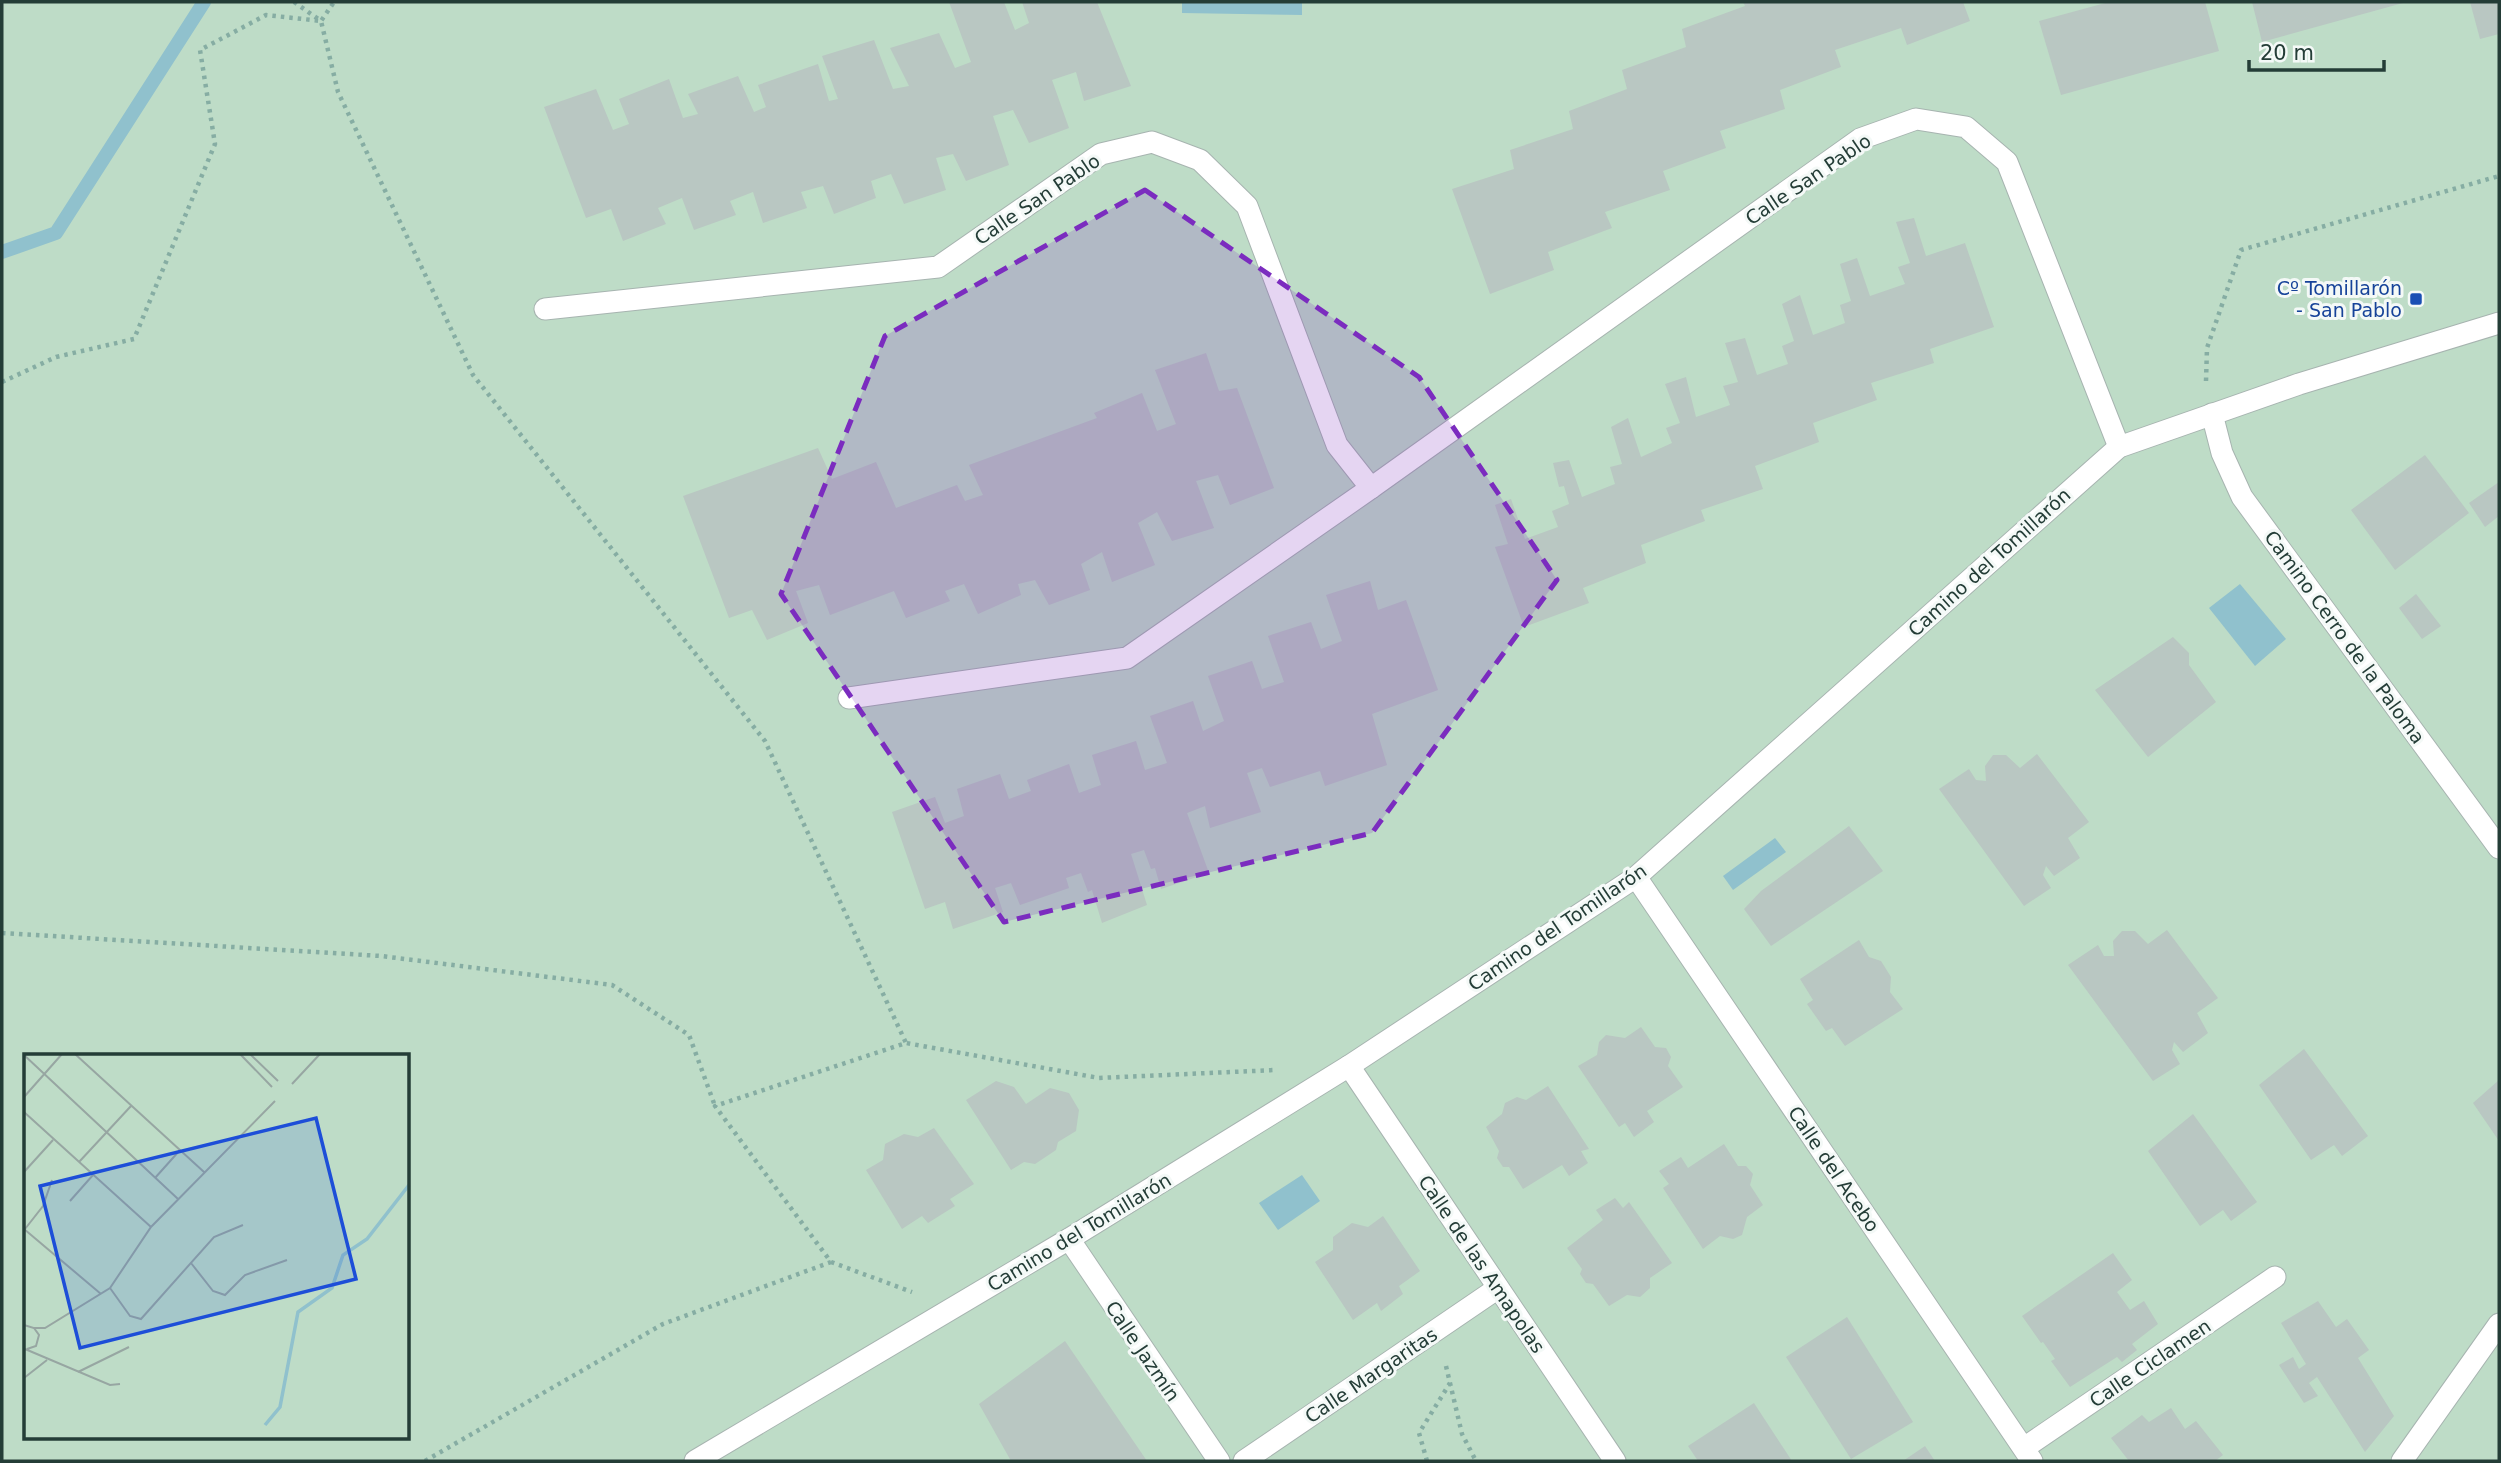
<svg xmlns="http://www.w3.org/2000/svg" width="2501" height="1463" font-family="'DejaVu Sans',sans-serif">
<style>
.green{fill:#bedcc7;fill-rule:evenodd}
.water{fill:#90c1cd}
.lines{fill:none;stroke-linecap:round;stroke-linejoin:round}
.stream{stroke:#90c1cd;stroke-width:14}
.building{fill:#b9c7c2}
.minor-casing{stroke:#a7b4b0;stroke-width:23}
.path{stroke:#86ada3;stroke-width:4.5;stroke-dasharray:3.5 5;stroke-linecap:butt}
.minor{stroke:#fff;stroke-width:21}
.marked{fill:#7b2cbf;fill-opacity:0.2;stroke:#7b2cbf;stroke-width:5;stroke-dasharray:14 9;stroke-linejoin:round}
.transit-dot{fill:#1a4fb4;stroke:#f4f9f7;stroke-width:2.5}
.labels{text-anchor:middle;stroke-width:6;stroke-linejoin:round;paint-order:stroke}
.street-label{font-size:19px;fill:#243d37;stroke:#f4f9f7}
.transit-label{font-size:19px;fill:#164399;stroke:#f4f9f7;text-anchor:end}
.inset-river{fill:none;stroke:#90c1cd;stroke-width:3.5}
.inset-road{fill:none;stroke:#97a6a2;stroke-width:2}
.view{fill:#1d4ed8;fill-opacity:0.15;stroke:#1d4ed8;stroke-width:3.5}
.inset-edge{fill:none;stroke:#243d37;stroke-width:3.5}
</style>
<rect width="100%" height="100%" fill="#e4ece9"/>
<!-- green -->
<path class="green" d="M2,2H2499V1461H2ZM26,1055H408V1437H26Z"/>
<!-- water -->
<g class="water">
<polygon points="1182,2 1302,2 1302,15 1182,13"/>
<polygon points="2240,584 2286,639 2255,666 2209,608"/>
<polygon points="1775,838 1786,852 1733,890 1723,876"/>
<polygon points="1302,1175 1320,1201 1278,1230 1259,1203"/>
</g>
<g class="lines">
<!-- stream -->
<polyline class="stream" points="2,252 56,233 204,2"/>
</g>
<!-- building -->
<g class="building">
<polygon points="949,2 1004,2 1015,30 1029,23 1022,2 1097,2 1131,86 1084,101 1076,72 1052,80 1069,128 1029,143 1013,110 993,116 1009,165 966,181 953,154 936,158 946,190 904,204 891,174 871,181 876,198 834,214 823,186 801,192 807,208 763,223 753,192 730,201 736,215 694,230 682,198 658,208 666,224 623,241 611,209 586,218 544,107 596,89 613,130 629,124 619,99 669,79 683,118 698,114 688,94 738,76 754,112 766,107 758,85 818,64 829,101 838,99 822,56 874,40 893,89 909,86 890,48 939,33 955,68 971,62"/>
<polygon points="1743,2 1963,2 1970,21 1907,45 1901,28 1835,50 1841,67 1780,90 1785,109 1720,131 1726,148 1663,171 1670,190 1605,212 1612,228 1548,252 1554,270 1490,294 1452,189 1514,169 1510,150 1573,129 1569,111 1627,89 1622,70 1686,47 1682,29 1745,6"/>
<polygon points="2109,2 2205,2 2219,51 2061,95 2039,21"/>
<polygon points="2252,2 2403,2 2403,3 2262,42"/>
<polygon points="2470,2 2499,2 2499,34 2480,39"/>
<polygon points="1914,218 1926,256 1965,243 1994,327 1930,349 1934,363 1871,383 1877,400 1813,423 1819,442 1755,466 1763,489 1701,510 1705,521 1641,545 1646,563 1583,588 1589,603 1524,627 1495,547 1508,544 1495,505 1511,499 1525,539 1558,527 1552,511 1569,504 1564,486 1559,487 1553,463 1569,460 1582,497 1615,484 1610,467 1622,464 1611,427 1628,418 1641,457 1672,443 1666,428 1680,423 1665,384 1686,377 1696,417 1730,405 1723,386 1738,382 1725,343 1745,338 1757,375 1788,364 1782,346 1794,341 1782,304 1800,295 1813,335 1845,323 1840,305 1851,301 1840,264 1857,258 1870,296 1905,284 1898,267 1910,263 1896,222"/>
<polygon points="1206,353 1219,391 1237,388 1274,488 1230,505 1218,475 1196,481 1214,528 1172,541 1157,512 1138,523 1155,565 1112,582 1102,552 1081,564 1090,590 1049,605 1035,580 1018,584 1021,595 978,614 964,584 945,591 950,601 906,618 894,591 830,615 819,585 796,591 808,623 767,640 752,610 729,618 683,496 818,448 832,479 876,462 896,508 957,485 965,501 983,495 969,465 1097,418 1094,413 1142,393 1157,431 1176,424 1155,370"/>
<polygon points="2425,455 2469,513 2395,570 2351,510"/>
<polygon points="2499,482 2499,516 2485,527 2469,503"/>
<polygon points="1370,581 1378,610 1406,600 1438,690 1372,714 1387,765 1325,786 1320,771 1270,787 1262,768 1247,773 1261,812 1210,828 1205,806 1187,813 1209,873 1161,889 1155,868 1151,869 1144,850 1131,854 1147,905 1102,923 1092,890 1088,892 1081,873 1066,878 1069,888 1020,905 1011,883 995,888 1003,912 953,929 945,902 925,909 892,812 935,797 945,823 964,816 957,789 1000,774 1009,799 1031,791 1027,780 1069,764 1079,793 1101,785 1092,755 1136,741 1145,770 1167,763 1150,716 1193,701 1203,731 1224,721 1208,676 1252,661 1262,689 1284,682 1268,636 1311,622 1321,649 1342,641 1326,595"/>
<polygon points="2416,594 2441,626 2422,639 2399,608"/>
<polygon points="2173,637 2189,653 2189,665 2216,702 2148,757 2095,690"/>
<polygon points="2037,754 2089,822 2068,838 2080,858 2054,876 2046,866 2043,875 2051,888 2024,906 1939,789 1969,769 1976,780 1986,781 1985,766 1993,755 2006,755 2020,768"/>
<polygon points="1849,826 1883,871 1771,946 1744,909 1761,891"/>
<polygon points="2167,930 2218,998 2197,1013 2208,1033 2183,1052 2174,1042 2172,1050 2180,1064 2153,1081 2068,965 2098,945 2104,956 2114,956 2113,941 2122,931 2135,931 2148,944"/>
<polygon points="1859,940 1869,957 1881,961 1891,977 1890,992 1903,1009 1845,1046 1832,1028 1826,1031 1807,1004 1813,1000 1800,979"/>
<polygon points="1641,1027 1655,1047 1666,1048 1671,1057 1668,1066 1683,1087 1647,1111 1654,1122 1634,1137 1625,1123 1619,1127 1578,1066 1597,1055 1599,1042 1606,1035 1625,1038"/>
<polygon points="2304,1049 2368,1136 2342,1156 2334,1145 2311,1160 2259,1085"/>
<polygon points="2499,1080 2499,1141 2473,1103"/>
<polygon points="996,1081 1014,1087 1026,1104 1050,1088 1069,1093 1079,1110 1076,1131 1058,1142 1056,1150 1035,1164 1024,1162 1011,1170 966,1100"/>
<polygon points="1548,1086 1589,1149 1581,1151 1588,1163 1569,1176 1562,1165 1523,1189 1509,1167 1503,1167 1497,1158 1499,1151 1486,1127 1502,1114 1505,1103 1517,1097 1526,1100"/>
<polygon points="2193,1114 2257,1202 2231,1221 2223,1210 2200,1226 2148,1151"/>
<polygon points="934,1128 974,1184 950,1199 955,1206 928,1223 922,1216 902,1229 866,1170 883,1160 885,1144 904,1134 918,1137"/>
<polygon points="1724,1144 1738,1166 1746,1166 1753,1174 1750,1185 1763,1205 1747,1217 1742,1235 1733,1239 1720,1236 1703,1249 1663,1188 1669,1184 1659,1171 1681,1157 1688,1168"/>
<polygon points="1615,1198 1623,1208 1629,1202 1672,1263 1650,1278 1650,1288 1640,1297 1627,1295 1609,1306 1593,1284 1586,1283 1580,1274 1582,1269 1567,1248 1603,1220 1596,1210"/>
<polygon points="1383,1216 1420,1271 1399,1286 1403,1294 1381,1311 1377,1303 1353,1320 1315,1262 1333,1250 1333,1237 1352,1223 1368,1227"/>
<polygon points="2113,1253 2132,1280 2117,1292 2130,1310 2144,1301 2158,1324 2132,1344 2137,1350 2122,1362 2117,1357 2070,1387 2051,1361 2055,1359 2043,1342 2041,1343 2022,1316"/>
<polygon points="2318,1301 2336,1327 2347,1319 2369,1350 2358,1358 2394,1416 2365,1452 2317,1377 2309,1383 2318,1396 2304,1403 2279,1365 2293,1357 2299,1369 2306,1364 2281,1323"/>
<polygon points="1847,1317 1913,1422 1851,1459 1786,1357"/>
<polygon points="1065,1341 1147,1461 1011,1461 979,1404"/>
<polygon points="1754,1403 1792,1461 1698,1461 1688,1446"/>
<polygon points="2171,1408 2185,1429 2196,1421 2223,1455 2215,1461 2129,1461 2111,1438 2142,1415 2149,1422"/>
<polygon points="1925,1446 1935,1461 1903,1461"/>
</g>
<g class="lines">
<defs>
<g id="minor">
<polyline points="545,309 938,267 1101,154 1152,142 1200,160 1247,206 1337,445 1371,488"/>
<polyline points="2212,414 2222,453 2242,497 2499,848"/>
<polyline points="849,698 1127,658 1371,488 1860,139 1916,119 1966,127 2007,162 2119,447"/>
<polyline points="1636,877 2032,1461"/>
<polyline points="1349,1066 1615,1461"/>
<polyline points="1069,1239 1219,1461"/>
<polyline points="2024,1448 2275,1277"/>
<polyline points="695,1461 1069,1239 1349,1066 1636,877 2119,447 2299,384 2499,323"/>
<polyline points="1244,1461 1498,1288"/>
<polyline points="2402,1461 2499,1324"/>
</g>
</defs>
<!-- minor casing -->
<use href="#minor" class="minor-casing"/>
<!-- path -->
<g class="path">
<polyline points="294,2 321,21 334,2"/>
<polyline points="2206,381 2207,348 2241,250 2499,176"/>
<polyline points="2,382 56,357 134,339 215,144 200,50 266,15 321,21 338,92 473,375 765,741 906,1043"/>
<polyline points="2,933 381,956 612,985 689,1035 715,1106"/>
<polyline points="831,1262 912,1292"/>
<polyline points="1446,1366 1462,1434 1476,1461"/>
<polyline points="425,1461 663,1324 831,1262 715,1106 906,1043 1099,1078 1275,1070"/>
<polyline points="1427,1461 1419,1433 1450,1383"/>
</g>
<!-- minor -->
<use href="#minor" class="minor"/>
</g>
<!-- marked area -->
<path class="marked" d="M1145,190L1419,377L1557,580L1372,833L1004,922L781,594L885,336Z"/>
<!-- markers -->
<rect class="transit-dot" x="2409" y="292" width="14" height="14" rx="3.5"/>
<g class="labels">
<!-- street labels -->
<g class="street-label">
<text transform="translate(1808 179) rotate(-34)" y="7">Calle San Pablo</text>
<text transform="translate(1037 199) rotate(-34)" y="7">Calle San Pablo</text>
<text transform="translate(1989 562) rotate(-42)" y="7">Camino del Tomillarón</text>
<text transform="translate(2345 637) rotate(54)" y="7">Camino Cerro de la Paloma</text>
<text transform="translate(1557 927) rotate(-34)" y="7">Camino del Tomillarón</text>
<text transform="translate(1834 1169) rotate(56)" y="7">Calle del Acebo</text>
<text transform="translate(1079 1232) rotate(-31)" y="7">Camino del Tomillarón</text>
<text transform="translate(1482 1264) rotate(56)" y="7">Calle de las Amapolas</text>
<text transform="translate(1143 1351) rotate(56)" y="7">Calle Jazmín</text>
<text transform="translate(2150 1363) rotate(-34)" y="7">Calle Ciclamen</text>
<text transform="translate(1371 1375) rotate(-34)" y="7">Calle Margaritas</text>
</g>
<!-- transit labels -->
<g class="transit-label">
<text x="2402" y="295">Cº Tomillarón<tspan x="2402" dy="22">- San Pablo</tspan></text>
</g>
</g>
<!-- overview -->
<g transform="translate(24 1054)">
<rect width="385" height="385" fill="#e4ece9"/>
<path d="M0,0H385V385H0Z" fill="#bedcc7"/>
<path class="inset-river" d="M241,371L256,353L274,258L308,234L319,201L343,185L385,131"/>
<path class="inset-road" d="M51,0L180,118M216,0L248,33M226,0L254,27M0,1L154,145M268,30L296,0M0,43L38,0M0,58L127,173M55,108L107,52M0,118L29,86M131,124L156,96M46,147L69,121M0,175L77,240M1,175L19,152L28,126M167,209L189,237L201,241L221,221L263,206M86,234L106,262L117,265L190,183L219,171M0,271L10,274L15,281L12,292L3,295M10,274H21L86,234L127,173L251,47M1,295L86,331L96,330M54,318L105,293M0,324L23,306"/>
<path class="view" d="M292,64L332,225L56,294L16,132Z"/>
<rect width="385" height="385" class="inset-edge"/>
</g>
<!-- border -->
<rect width="2501" height="1463" fill="none" stroke="#243d37" stroke-width="7"/>
<!-- scale -->
<path d="M2249 60v10h135v-10" fill="none" stroke="#243d37" stroke-width="3.5"/>
<text x="2260" y="60" font-size="21" fill="#243d37" stroke="#f4f9f7" stroke-width="5" paint-order="stroke">20 m</text>
</svg>
